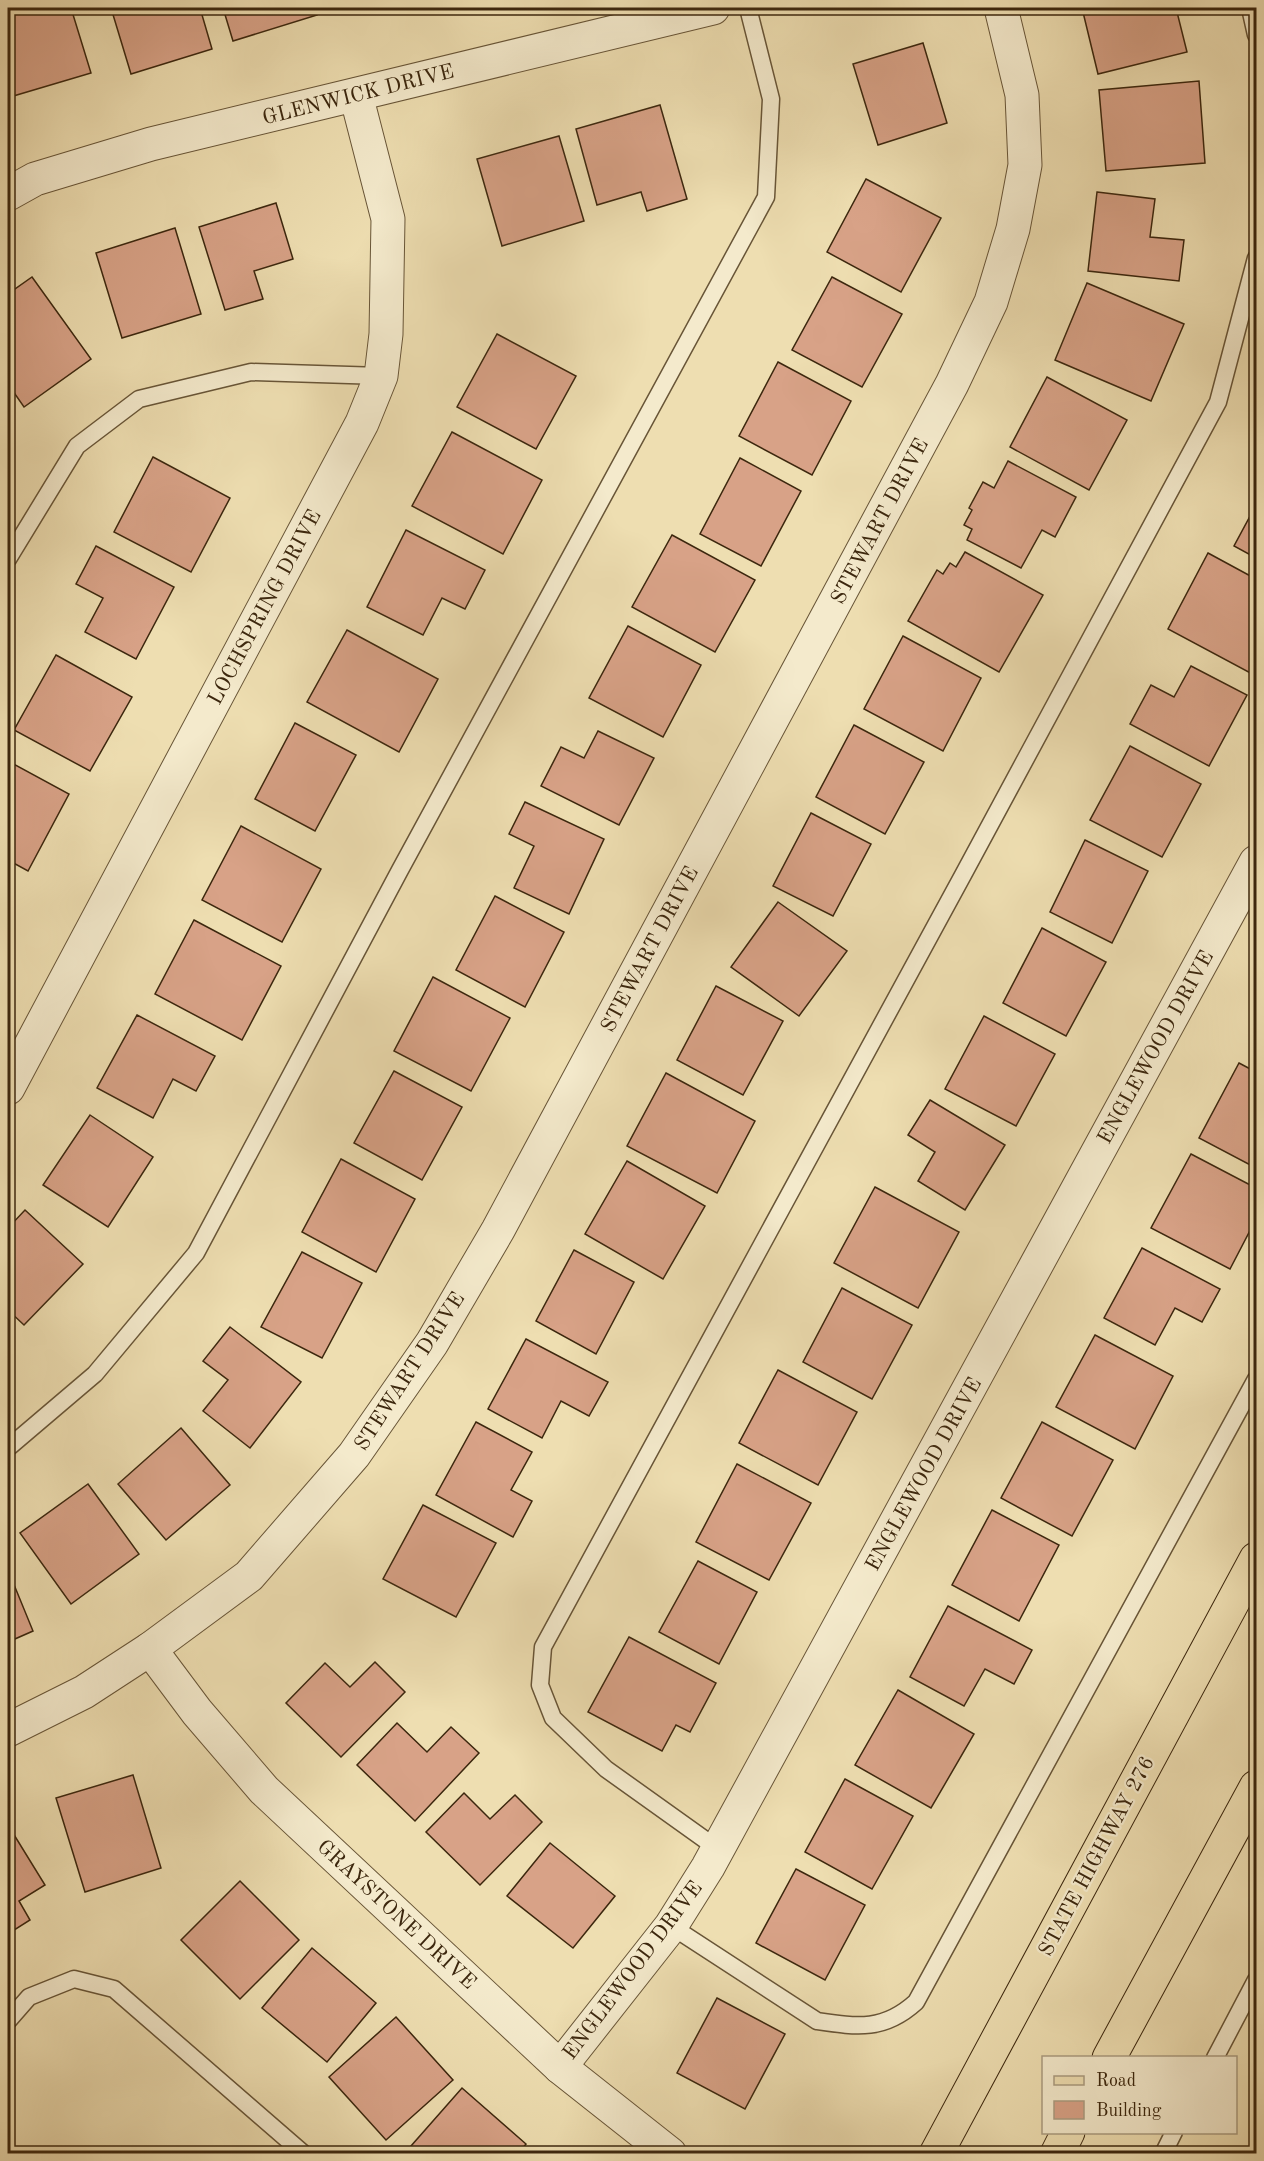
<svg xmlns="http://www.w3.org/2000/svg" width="1264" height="2161" font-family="'Old Standard TT',serif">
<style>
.building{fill:#d8a287;stroke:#3c270e;stroke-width:1.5}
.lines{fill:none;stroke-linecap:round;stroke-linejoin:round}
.service-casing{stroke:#685537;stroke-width:19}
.minor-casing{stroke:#685537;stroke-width:35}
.primary-casing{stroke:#3c270e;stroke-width:35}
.service{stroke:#f4eacc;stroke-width:16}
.minor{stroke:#f4eacc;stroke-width:33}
.primary{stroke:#eedeb1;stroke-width:33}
.labels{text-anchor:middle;stroke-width:4.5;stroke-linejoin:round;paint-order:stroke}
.street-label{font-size:21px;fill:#3c270e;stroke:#f4eacc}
</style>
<rect width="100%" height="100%" fill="#eedeb1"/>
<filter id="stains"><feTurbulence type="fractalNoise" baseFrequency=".00333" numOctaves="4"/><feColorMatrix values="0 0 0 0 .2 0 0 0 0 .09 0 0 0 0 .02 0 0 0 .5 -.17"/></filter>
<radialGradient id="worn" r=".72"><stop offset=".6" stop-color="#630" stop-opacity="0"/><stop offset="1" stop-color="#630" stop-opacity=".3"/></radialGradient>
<!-- building -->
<g class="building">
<polygon points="8,8 71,8 91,73 10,97 8,89"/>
<polygon points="111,8 200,8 212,49 131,74"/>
<polygon points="223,8 315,8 317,15 233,41"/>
<polygon points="1082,8 1176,8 1187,52 1098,74"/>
<polygon points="923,43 947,123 878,145 853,64"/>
<polygon points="1199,81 1205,163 1106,171 1099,90"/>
<polygon points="660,105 687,199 647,211 641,192 597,205 576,129"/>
<polygon points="559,136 584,221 502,246 477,159"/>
<polygon points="866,179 941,218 901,292 827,252"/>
<polygon points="1097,192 1155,199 1150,237 1184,240 1179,281 1088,271"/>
<polygon points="276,203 293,259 254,271 263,299 225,310 199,227"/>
<polygon points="175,228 201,314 122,338 96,253"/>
<polygon points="32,277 91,359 24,407 8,384 8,294"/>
<polygon points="832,277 902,314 862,387 792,350"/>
<polygon points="1087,283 1184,324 1151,401 1055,360"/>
<polygon points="497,334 576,376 536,449 457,407"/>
<polygon points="778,362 851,401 812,475 739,436"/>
<polygon points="1047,377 1127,420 1089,490 1010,447"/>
<polygon points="452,432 542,480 503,554 412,506"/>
<polygon points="153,457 230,498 191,572 114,532"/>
<polygon points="740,458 801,491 761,566 700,534"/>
<polygon points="1008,461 1076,497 1055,537 1042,530 1021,568 967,540 972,529 964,525 972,510 969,508 983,482 994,488"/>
<polygon points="1256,505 1256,558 1234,546"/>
<polygon points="406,530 485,570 465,609 442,598 423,635 367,607"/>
<polygon points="672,535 755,580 715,652 632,607"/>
<polygon points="96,546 174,587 136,659 85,632 103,598 76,584"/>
<polygon points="965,552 1043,595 999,672 908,621 937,570 943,574 950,563 956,567"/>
<polygon points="1208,553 1256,579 1256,676 1168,629"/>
<polygon points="628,626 701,665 663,737 589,698"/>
<polygon points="347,630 438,679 399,752 307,702"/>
<polygon points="903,636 981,678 943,751 864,709"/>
<polygon points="56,655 132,697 90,771 14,730"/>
<polygon points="1191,666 1247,695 1209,766 1130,724 1151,685 1174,697"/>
<polygon points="295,723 356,755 315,831 255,799"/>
<polygon points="854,725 924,762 885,834 816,797"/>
<polygon points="598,731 654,758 619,825 541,786 561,747 584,758"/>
<polygon points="1130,746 1201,784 1162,857 1090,820"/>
<polygon points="8,761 69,794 28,871 8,860"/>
<polygon points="525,802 604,839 569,914 514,888 534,846 509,834"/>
<polygon points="811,813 871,844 833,916 773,886"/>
<polygon points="241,826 321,869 282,942 202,900"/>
<polygon points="1085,840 1148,871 1112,943 1050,912"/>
<polygon points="495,896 564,932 525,1007 456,970"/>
<polygon points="778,902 847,951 799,1016 731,967"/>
<polygon points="194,920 281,966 242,1040 155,994"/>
<polygon points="1042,928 1106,962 1066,1036 1003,1003"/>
<polygon points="433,977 510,1018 471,1091 394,1051"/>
<polygon points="716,986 783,1021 743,1095 677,1060"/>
<polygon points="137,1015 215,1056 196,1091 173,1079 153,1118 97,1088"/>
<polygon points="984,1016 1055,1054 1016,1126 945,1089"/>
<polygon points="1239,1063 1256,1072 1256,1168 1199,1138"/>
<polygon points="394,1071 462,1107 422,1180 354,1143"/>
<polygon points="666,1073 755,1121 717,1193 627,1146"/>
<polygon points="930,1100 1005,1145 965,1210 918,1181 935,1152 908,1135"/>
<polygon points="90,1115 153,1157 108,1227 43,1185"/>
<polygon points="1191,1154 1256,1188 1256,1219 1230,1269 1151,1228"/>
<polygon points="341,1159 415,1199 376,1272 302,1232"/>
<polygon points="627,1161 705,1206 663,1279 585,1234"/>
<polygon points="875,1187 959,1232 918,1308 834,1263"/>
<polygon points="25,1210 83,1264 24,1325 8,1310 8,1228"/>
<polygon points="1142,1248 1220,1289 1202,1322 1175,1308 1155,1345 1104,1318"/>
<polygon points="574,1250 634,1282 596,1354 536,1321"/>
<polygon points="302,1252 362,1283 322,1358 261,1327"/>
<polygon points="842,1288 912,1325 872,1399 803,1362"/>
<polygon points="230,1327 301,1382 250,1448 203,1411 228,1380 203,1361"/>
<polygon points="1095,1335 1173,1376 1135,1449 1056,1407"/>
<polygon points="526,1339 608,1382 589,1416 561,1401 542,1438 488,1409"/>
<polygon points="778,1370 857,1412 818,1485 739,1443"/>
<polygon points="476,1422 532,1452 511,1490 532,1501 513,1537 436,1495"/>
<polygon points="1042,1422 1113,1460 1072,1536 1001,1498"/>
<polygon points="181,1428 230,1485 166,1540 118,1484"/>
<polygon points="737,1464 811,1503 769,1580 696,1542"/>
<polygon points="88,1484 139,1554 71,1604 20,1533"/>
<polygon points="423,1505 496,1543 456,1617 383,1579"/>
<polygon points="992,1510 1059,1545 1019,1621 952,1585"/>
<polygon points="698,1561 757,1592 719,1664 659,1632"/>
<polygon points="8,1570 33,1631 8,1642"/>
<polygon points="948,1606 1032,1650 1014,1684 985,1669 964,1706 910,1677"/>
<polygon points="629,1637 716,1683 690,1732 676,1725 662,1751 588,1712"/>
<polygon points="375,1662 405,1692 341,1757 286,1703 325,1663 350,1687"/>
<polygon points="898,1690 974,1734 931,1808 855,1765"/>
<polygon points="397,1723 427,1752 451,1727 479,1753 415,1821 357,1765"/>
<polygon points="133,1775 161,1868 85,1892 56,1798"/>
<polygon points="845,1779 913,1816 872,1889 805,1852"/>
<polygon points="464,1793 490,1819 515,1795 542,1822 480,1885 426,1832"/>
<polygon points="8,1825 45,1885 19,1901 30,1920 8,1934"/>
<polygon points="550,1843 615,1896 573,1948 507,1896"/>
<polygon points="796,1869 865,1905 825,1980 756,1943"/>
<polygon points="240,1881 299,1940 240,1999 181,1940"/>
<polygon points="312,1948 376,2003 327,2062 262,2008"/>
<polygon points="717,1998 785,2034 745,2109 677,2073"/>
<polygon points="396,2017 453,2080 386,2140 329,2077"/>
<polygon points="462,2088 526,2144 518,2154 420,2154 411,2146"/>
</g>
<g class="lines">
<defs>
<g id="service">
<polyline points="1250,8 1256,35"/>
<polyline points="8,559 77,446 139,399 251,372 381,376"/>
<polyline points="8,1448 95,1374 196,1253 400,870 766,197 771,99 748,8"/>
<polyline points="718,1849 606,1769 553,1718 540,1685 543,1647 963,875 1218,402 1256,258"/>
<path d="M671,1926L817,2021C858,2027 884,2031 916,2002L1256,1379"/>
<polyline points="8,2021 29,1997 74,1979 114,1989 304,2154"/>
<polyline points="1215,2058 1256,1980"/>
<polyline points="1163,2154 1174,2132"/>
</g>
<g id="minor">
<polyline points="8,194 35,179 151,144 713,8"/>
<polyline points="8,1088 362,423 381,376 386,334 388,219 356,95"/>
<polyline points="150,1649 197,1712 264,1790 560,2067 670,2154"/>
<polyline points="8,1730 84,1692 150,1649 249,1576 354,1455 432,1343 498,1230 952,384 991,302 1013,229 1025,165 1022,95 1001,8"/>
<polyline points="560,2067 671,1926 708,1867 1256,862"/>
</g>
<g id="primary">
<polyline points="1109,2058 1256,1787"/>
<polyline points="936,2154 1256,1559"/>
<polyline points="1057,2154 1068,2132"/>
</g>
</defs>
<!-- service casing -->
<use href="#service" class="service-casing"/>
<!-- minor casing -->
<use href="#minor" class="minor-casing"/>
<!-- primary casing -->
<use href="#primary" class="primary-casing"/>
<!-- service -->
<use href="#service" class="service"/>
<!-- minor -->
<use href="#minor" class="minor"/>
<!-- primary -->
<use href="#primary" class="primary"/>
</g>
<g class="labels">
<!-- street labels -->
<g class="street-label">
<text transform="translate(358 94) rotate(-14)" y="7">GLENWICK DRIVE</text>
<text transform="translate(879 521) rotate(-62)" y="7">STEWART DRIVE</text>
<text transform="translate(264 607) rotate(-62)" y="7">LOCHSPRING DRIVE</text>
<text transform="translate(649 949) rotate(-62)" y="7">STEWART DRIVE</text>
<text transform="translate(1155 1047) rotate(-61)" y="7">ENGLEWOOD DRIVE</text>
<text transform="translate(409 1371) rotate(-57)" y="7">STEWART DRIVE</text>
<text transform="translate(923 1474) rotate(-61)" y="7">ENGLEWOOD DRIVE</text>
<text transform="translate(1096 1856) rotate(-62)" y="7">STATE HIGHWAY 276</text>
<text transform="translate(397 1914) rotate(43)" y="7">GRAYSTONE DRIVE</text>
<text transform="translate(632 1970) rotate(-53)" y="7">ENGLEWOOD DRIVE</text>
</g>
</g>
<!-- margin -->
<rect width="1264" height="2161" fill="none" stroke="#eedeb1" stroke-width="30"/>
<rect x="9" y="9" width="1246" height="2143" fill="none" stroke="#3c270e" stroke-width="3"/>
<rect x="15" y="15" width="1234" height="2131" fill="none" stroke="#3c270e" stroke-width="1.5"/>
<!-- legend -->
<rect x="1042" y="2056" width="195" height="78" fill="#f4eacc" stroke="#aa9c80" stroke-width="1.5"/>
<rect x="1054" y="2076" width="30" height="9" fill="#eedeb1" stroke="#aa9c80" stroke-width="1.5"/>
<text x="1096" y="2086" font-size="18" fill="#3c270e">Road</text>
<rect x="1054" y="2101" width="30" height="18" fill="#d8a287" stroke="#aa9c80" stroke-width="1.5"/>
<text x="1096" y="2116" font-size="18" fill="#3c270e">Building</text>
<rect width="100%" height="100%" filter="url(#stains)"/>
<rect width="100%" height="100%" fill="url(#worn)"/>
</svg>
